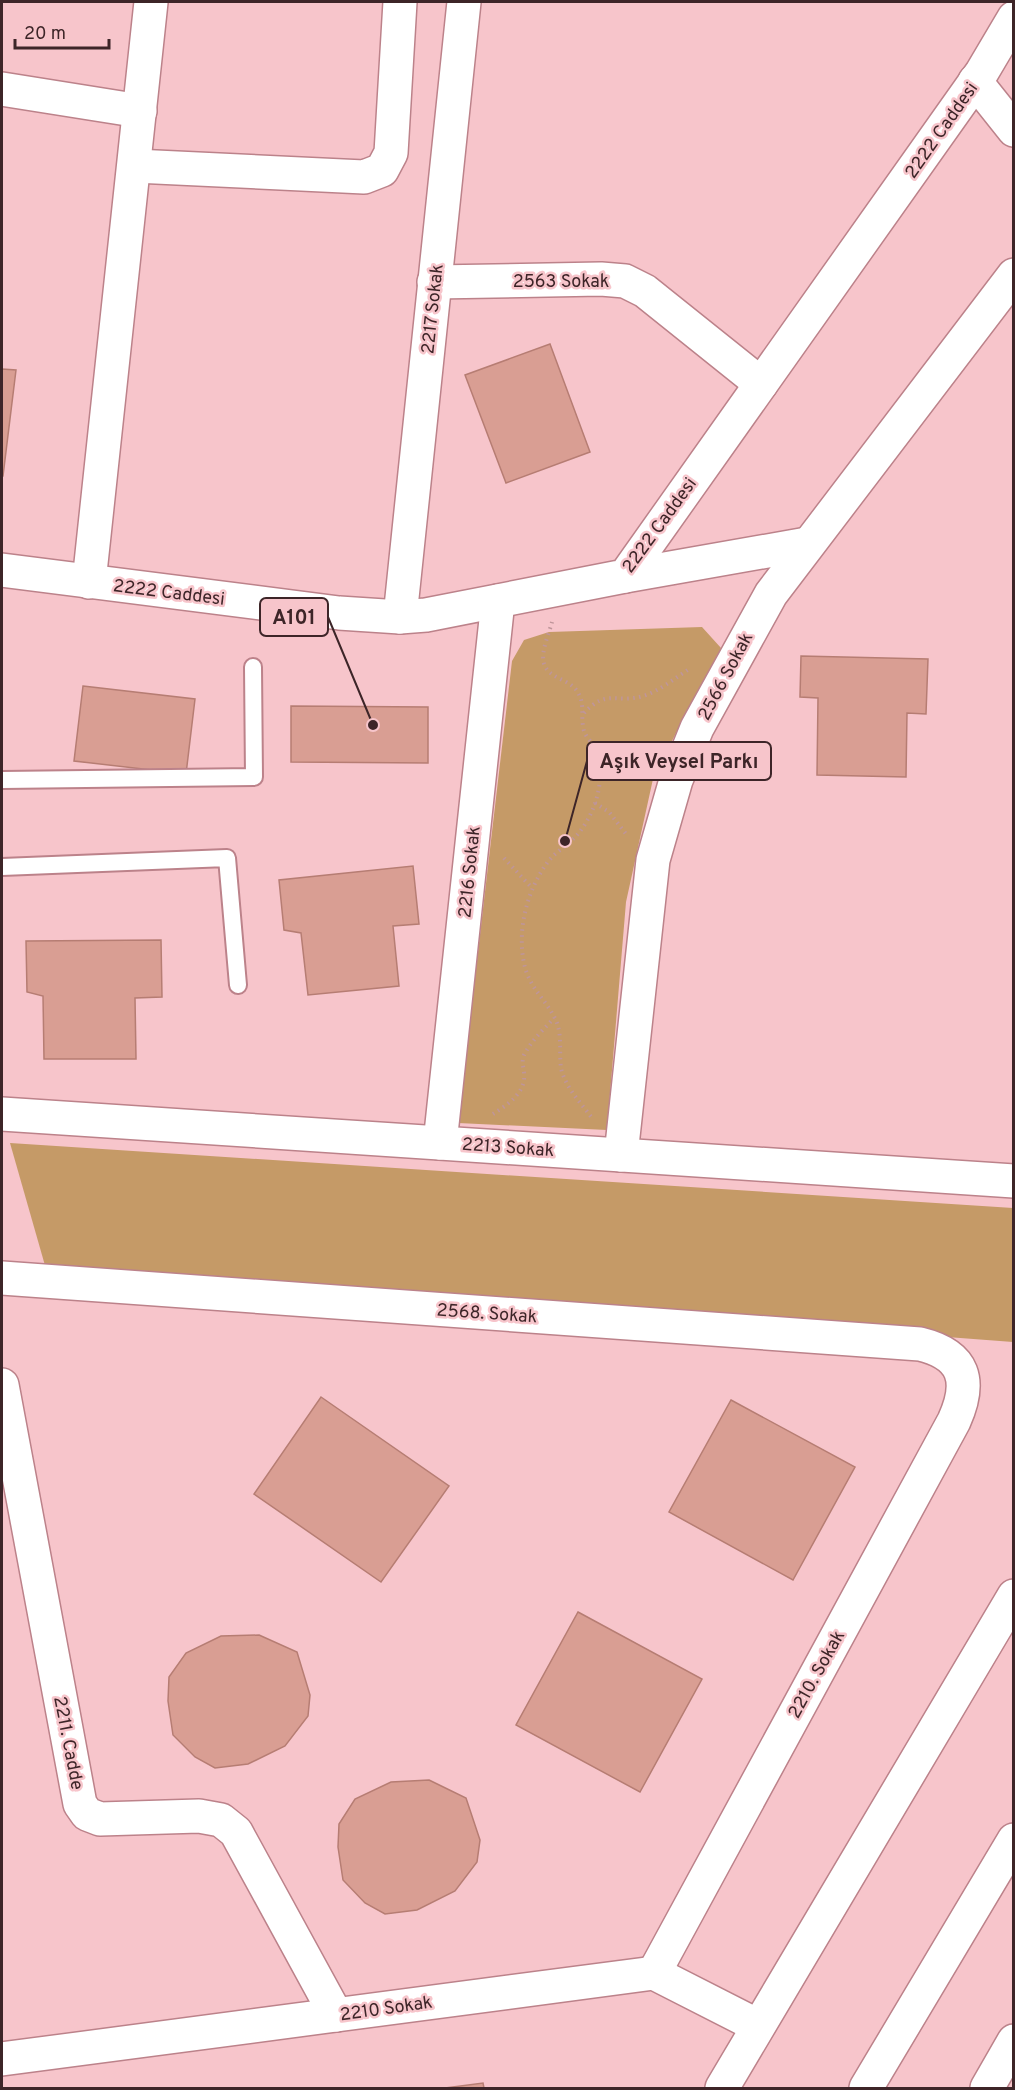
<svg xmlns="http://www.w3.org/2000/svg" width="1015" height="2090" font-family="Overpass,sans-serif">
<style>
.green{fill:#c59a67}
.building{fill:#d99e93;stroke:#b67d73;stroke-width:1.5}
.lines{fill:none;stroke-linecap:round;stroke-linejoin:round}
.service-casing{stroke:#bc828a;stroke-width:20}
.minor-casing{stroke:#bc828a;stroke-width:36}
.primary-casing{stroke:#bc828a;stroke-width:36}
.path{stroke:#bf959a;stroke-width:4;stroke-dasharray:1.5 4.5;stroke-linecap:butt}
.service{stroke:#fff;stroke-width:16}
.minor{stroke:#fff;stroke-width:33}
.primary{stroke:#fff;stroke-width:33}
.labels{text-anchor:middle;stroke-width:5;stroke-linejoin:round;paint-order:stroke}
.street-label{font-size:18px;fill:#3d2528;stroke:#f7c5cb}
.leader{fill:none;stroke:#3d2528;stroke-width:2}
.callout-dot{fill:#3d2528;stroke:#f7c5cb;stroke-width:2}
.callout{fill:#f7c5cb;stroke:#3d2528;stroke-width:2}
.callout-label{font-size:20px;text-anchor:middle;font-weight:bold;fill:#3d2528}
</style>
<rect width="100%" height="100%" fill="#f7c5cb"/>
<!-- green -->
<g class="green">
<polygon points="702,627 721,648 715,666 684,717 653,779 626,902 607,1130 458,1123 512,661 524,640 549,632"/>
<polygon points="10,1143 1013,1208 1013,1342 46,1269"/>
</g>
<!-- building -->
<g class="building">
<polygon points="550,344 590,452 506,483 465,375"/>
<polygon points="2,369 16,370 3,476 2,476"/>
<polygon points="801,656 928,659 926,714 907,713 906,777 817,775 818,698 800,697"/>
<polygon points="83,686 195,699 186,774 74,761"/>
<polygon points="291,706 428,707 428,763 291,762"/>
<polygon points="413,866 419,924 393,926 399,986 308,995 301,933 284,930 279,880"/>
<polygon points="161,940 162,997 135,998 136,1059 44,1059 43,996 27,992 26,941"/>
<polygon points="321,1397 449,1486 381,1582 254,1494"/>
<polygon points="731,1400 855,1467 793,1580 669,1512"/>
<polygon points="578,1612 702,1679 640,1792 516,1725"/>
<polygon points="259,1635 297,1652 310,1695 308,1716 285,1746 248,1764 215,1768 195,1757 173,1735 168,1701 169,1677 186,1653 221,1636"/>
<polygon points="429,1780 466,1798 480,1840 477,1862 455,1891 417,1910 385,1914 365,1903 343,1880 338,1847 339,1824 355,1799 391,1782"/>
<polygon points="483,2083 484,2088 445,2088"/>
</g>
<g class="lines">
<defs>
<g id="service">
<polyline points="2,780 254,777 253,667"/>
<polyline points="2,867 227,858 238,985"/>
</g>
<g id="minor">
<polyline points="975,81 1014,130"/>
<polyline points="2,89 140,111"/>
<polyline points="135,166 364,177 382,170 391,153 400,2"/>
<polyline points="434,282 601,279 625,281 645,291 761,384"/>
<polyline points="2,570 339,613 400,617 426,615 625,576 982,72 1014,18"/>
<polyline points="625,576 807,544"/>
<polyline points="89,582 151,2"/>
<polyline points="400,617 464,2"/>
<polyline points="2,1114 1014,1181"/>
<polyline points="440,1143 498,601"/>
<polyline points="621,1155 653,860 676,780 697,728 771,594 1014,275"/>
<path d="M2,1278L920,1344C965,1355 972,1381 954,1421L654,1973"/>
<polyline points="2,1385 80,1804 87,1814 100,1819 199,1816 221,1820 236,1832 336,2015"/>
<polyline points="2,2059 654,1973 758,2026"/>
<polyline points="987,2088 1014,2041"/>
</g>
<g id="primary">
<polyline points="722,2088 1014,1596"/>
<polyline points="866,2088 1014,1840"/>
</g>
</defs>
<!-- service casing -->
<use href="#service" class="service-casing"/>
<!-- minor casing -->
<use href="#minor" class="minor-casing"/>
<!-- primary casing -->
<use href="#primary" class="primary-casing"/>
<!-- path -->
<g class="path">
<path d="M552,622C549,634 539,655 545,666C551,679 569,679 577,691C585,703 581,713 583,726C584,737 592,741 596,750C599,755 600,766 600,772C601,794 591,819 577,835C568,845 555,852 547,863C527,891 517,929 524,963C529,989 549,1002 557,1023C562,1037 559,1053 561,1068C565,1087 581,1103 592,1118"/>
<path d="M584,713C607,688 617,704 643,696C660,691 676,677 691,668"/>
<polyline points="595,803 609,812 626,834"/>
<polyline points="504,858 532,888"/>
<path d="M493,1114C507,1105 526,1093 524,1074C524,1067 521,1063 524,1055C531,1041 544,1029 554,1018"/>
</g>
<!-- service -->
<use href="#service" class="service"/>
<!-- minor -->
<use href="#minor" class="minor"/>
<!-- primary -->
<use href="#primary" class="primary"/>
</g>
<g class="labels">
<!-- street labels -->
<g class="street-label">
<text transform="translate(941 130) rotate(-55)" y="6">2222 Caddesi</text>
<text x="561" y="287">2563 Sokak</text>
<text transform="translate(432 309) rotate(-84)" y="6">2217 Sokak</text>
<text transform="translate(659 525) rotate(-54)" y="6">2222 Caddesi</text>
<text transform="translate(169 592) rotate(7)" y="6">2222 Caddesi</text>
<text transform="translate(725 676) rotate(-62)" y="6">2566 Sokak</text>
<text transform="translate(469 872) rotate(-84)" y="6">2216 Sokak</text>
<text transform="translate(508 1147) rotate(4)" y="6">2213 Sokak</text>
<text transform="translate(487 1313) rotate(4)" y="6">2568. Sokak</text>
<text transform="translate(816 1674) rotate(-61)" y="6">2210. Sokak</text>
<text transform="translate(69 1743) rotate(79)" y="6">2211. Cadde</text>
<text transform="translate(386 2008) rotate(-8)" y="6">2210 Sokak</text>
</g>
</g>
<!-- callouts -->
<path class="leader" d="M373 725L328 617M565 841L587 761"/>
<g class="callout-dot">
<circle cx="373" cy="725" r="6"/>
<circle cx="565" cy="841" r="6"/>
</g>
<g class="callout">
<rect x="260" y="598" width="68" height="38" rx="6"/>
<rect x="587" y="742" width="184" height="38" rx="6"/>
</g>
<g class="callout-label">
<text x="294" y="624">A101</text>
<text x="679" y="768">Aşık Veysel Parkı</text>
</g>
<!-- border -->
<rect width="1015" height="2090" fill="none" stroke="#3d2528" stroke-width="6"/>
<!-- scale -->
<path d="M15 39v9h94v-9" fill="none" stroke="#3d2528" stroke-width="3"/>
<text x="24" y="39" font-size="18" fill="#3d2528" stroke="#f7c5cb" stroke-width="4.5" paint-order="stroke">20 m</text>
</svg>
